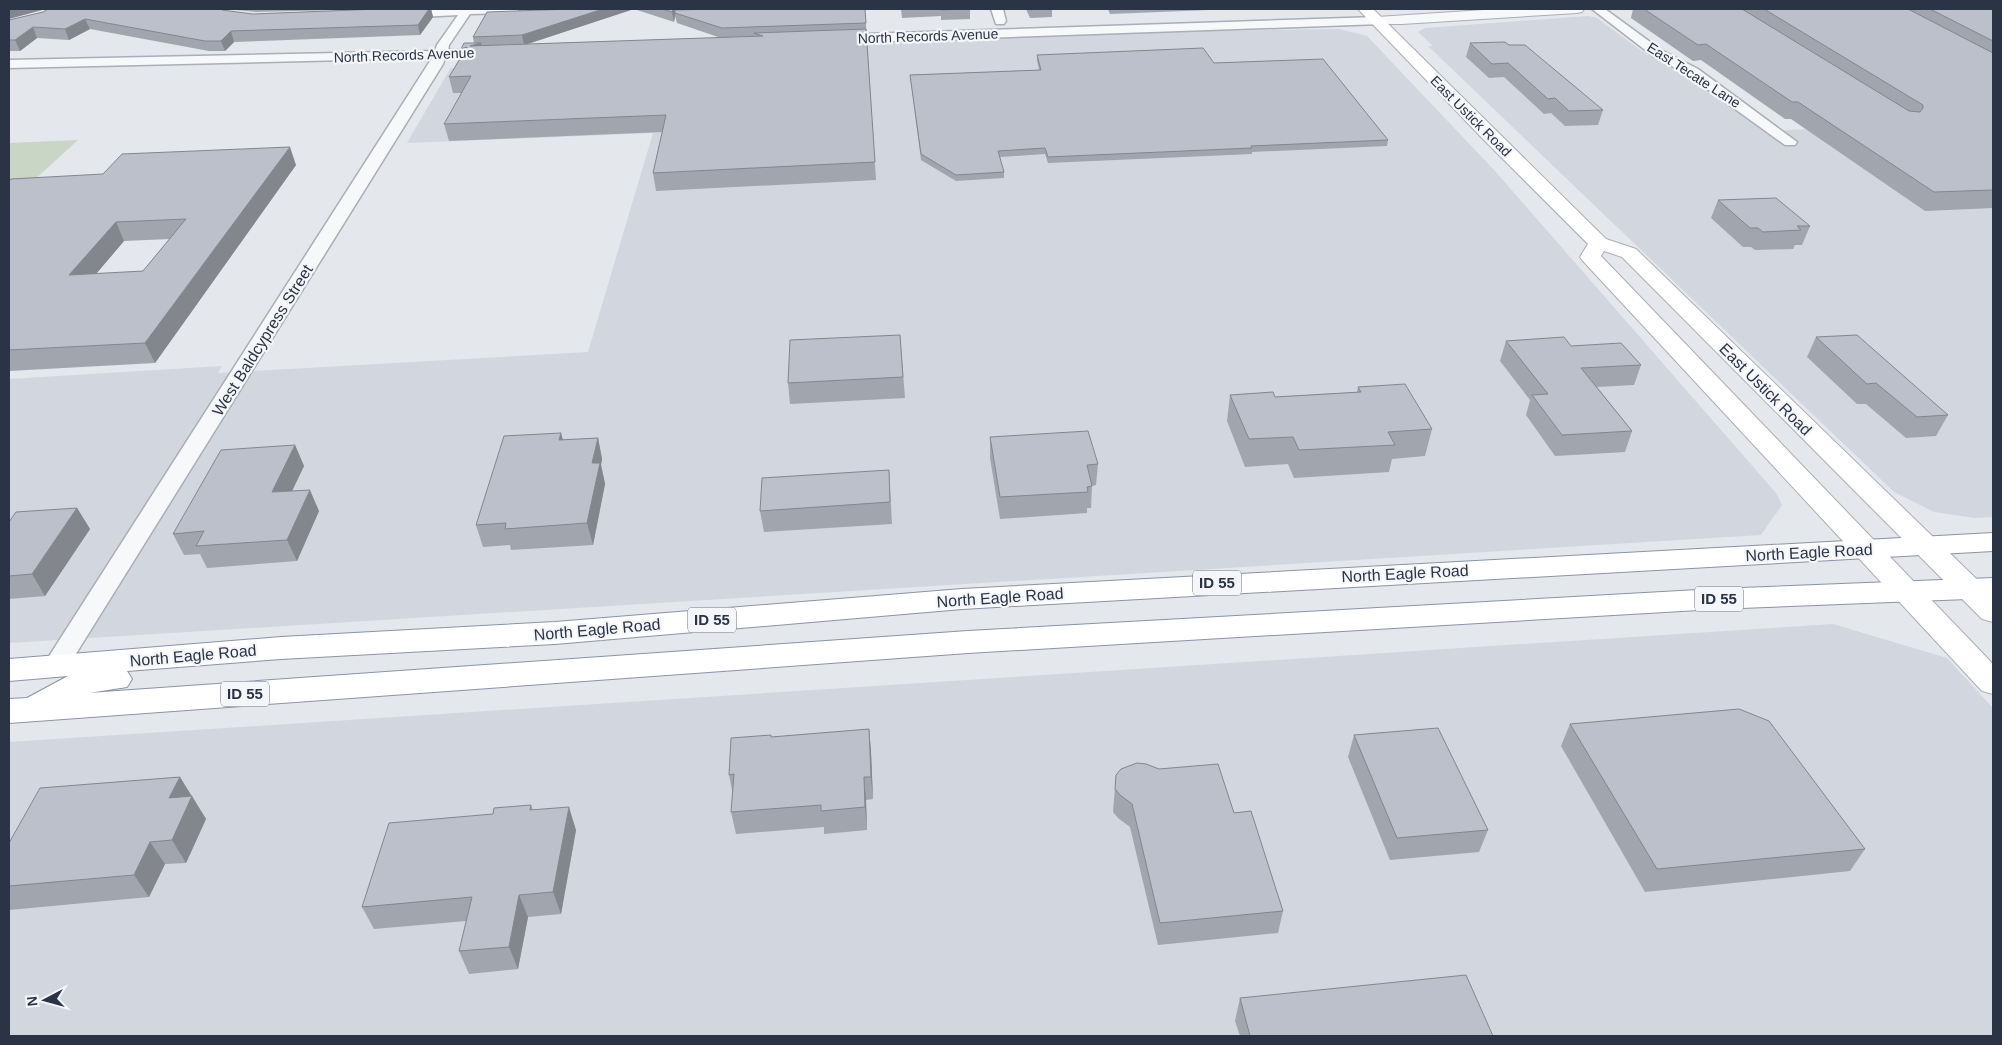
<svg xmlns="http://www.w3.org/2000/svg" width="2002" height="1045" font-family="Arial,sans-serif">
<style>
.built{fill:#d2d6de}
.green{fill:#c9d6c5}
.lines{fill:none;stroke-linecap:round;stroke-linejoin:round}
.minor-casing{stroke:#a9aeb7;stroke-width:3}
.tertiary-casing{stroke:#a9aeb7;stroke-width:2}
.secondary-casing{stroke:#a9aeb7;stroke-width:2}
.trunk-casing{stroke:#8b94a3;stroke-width:2}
.minor{fill:#f7f8fa;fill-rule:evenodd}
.tertiary{fill:#f7f8fa;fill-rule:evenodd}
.secondary{fill:#fff;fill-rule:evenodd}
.trunk{fill:#fff;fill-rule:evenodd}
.wall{fill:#a1a5ae;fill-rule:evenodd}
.shaded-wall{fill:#83868d}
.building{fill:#bbc0ca;stroke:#83868d;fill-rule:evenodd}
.labels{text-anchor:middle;stroke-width:4.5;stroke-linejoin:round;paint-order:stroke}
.far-street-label{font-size:14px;fill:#2b3445;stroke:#f4f6f9}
.shield{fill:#f4f6f9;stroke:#676e7b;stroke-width:1}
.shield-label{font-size:15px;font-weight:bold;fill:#2b3445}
.street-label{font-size:16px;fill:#2b3445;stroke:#f4f6f9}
</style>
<rect width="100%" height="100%" fill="#e4e7ec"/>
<!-- built -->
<g class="built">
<polygon points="1588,16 1597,18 1646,54 1680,70 1767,131 1993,121 1993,517 1975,518 1934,512 1894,492 1428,46 1433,46 1418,32 1425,28"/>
<polygon points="1339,29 1367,36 1495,171 1776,493 1782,505 1761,535 9,643 9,379 222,366 218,373 588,352 653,133 407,143 450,69 459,66 604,52 1195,31"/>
<polygon points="1833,624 1947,658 1993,708 1993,1036 9,1036 9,742"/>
</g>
<!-- green -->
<polygon class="green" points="78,140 9,203 9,143"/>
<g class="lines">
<defs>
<g id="minor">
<polygon points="440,9 521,9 515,13 470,14 449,45 448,50 493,49 499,53 493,57 445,58 443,64 64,673 55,676 46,673 42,667 46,661 432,58 9,68 9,60 435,51 437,45 458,15 401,18 395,14 401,10"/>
<polygon points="991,9 1003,9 1006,21 1004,24 996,24"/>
<polygon points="1592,9 1605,9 1661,50 1698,69 1797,142 1795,145 1785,145 1688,75 1653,56"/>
<polygon points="1377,17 1383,21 1381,24 837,43 831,39 837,35"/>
</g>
<polygon id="tertiary" points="1499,9 1584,9 1582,12 1577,13 1402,24 1372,24 1370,21 1372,18 1377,17"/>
<polygon id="secondary" points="1358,9 1373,9 1606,239 1636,249 1993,595 1993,622 1982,619 1622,257 1604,251 1601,256 1993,664 1993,694 1982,691 1583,261 1580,257 1588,244 1482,138"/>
<polygon id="trunk" points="1993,533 1993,551 962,609 555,644 281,659 127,671 132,679 127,687 89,693 968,631 1716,589 1993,578 1993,598 1716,609 968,653 9,723 9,699 27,698 68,676 9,681 9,659 281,637 555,622 962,589"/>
</defs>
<!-- minor casing -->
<use href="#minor" class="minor-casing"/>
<!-- tertiary casing -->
<use href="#tertiary" class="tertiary-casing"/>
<!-- secondary casing -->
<use href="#secondary" class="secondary-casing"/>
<!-- trunk casing -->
<use href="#trunk" class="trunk-casing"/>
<!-- minor -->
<use href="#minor" class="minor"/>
<!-- tertiary -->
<use href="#tertiary" class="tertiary"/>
<!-- secondary -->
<use href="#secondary" class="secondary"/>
<!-- trunk -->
<use href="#trunk" class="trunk"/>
</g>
<!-- wall -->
<g class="wall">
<polygon points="235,9 431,9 433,17 420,35 234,42 225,51 209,51 90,29 69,40 37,38 20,51 9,51 9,20 222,10 253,14 374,9 256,12 236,10"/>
<path d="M572,9H677V10L865,9L876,180L656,191L653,173L662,132L449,141L444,124L462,93H453L449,77L462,55L461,49L474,43L473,37ZM634,9L674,22L675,16L677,23L721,38L528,44Z"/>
<polygon points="901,9 970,9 970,19 941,20 941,16 902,18"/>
<polygon points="1026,9 1052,9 1052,17 1030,18"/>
<polygon points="1108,9 1210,9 1209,10 1110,14"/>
<polygon points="1633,9 1742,9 1745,10 1746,9 1993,9 1993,208 1925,211 1791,119 1785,119 1701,60 1693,61 1631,18"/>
<polygon points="1470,43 1509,45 1603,110 1598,125 1565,126 1551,113 1544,114 1504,77 1489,78 1466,57"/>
<polygon points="1037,55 1214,63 1388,140 1387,146 1252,152 1252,154 1048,163 1045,154 1000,157 1004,172 1004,178 956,181 921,160 910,75 1039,70 1037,60"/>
<path d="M296,165L155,363L9,371V181ZM170,239L143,271L96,274L124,241Z"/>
<polygon points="1718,200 1810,226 1802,245 1795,245 1793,249 1755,250 1751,247 1743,247 1711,218"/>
<polygon points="900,335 905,398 790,404 788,383"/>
<polygon points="1816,337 1948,415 1936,436 1906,438 1866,404 1857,404 1807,357"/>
<polygon points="1506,341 1571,346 1641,365 1634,385 1597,387 1632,431 1625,452 1555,456 1526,415 1530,400 1500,361"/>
<polygon points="1358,387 1432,429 1425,456 1392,459 1389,472 1294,478 1288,464 1245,467 1227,421 1230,395 1275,397 1357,392"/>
<polygon points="990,437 1098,464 1096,485 1092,486 1091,508 1087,508 1087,513 1000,519 990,458"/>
<polygon points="598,438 602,459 601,465 605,484 593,545 511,550 510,545 483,547 476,525 563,440"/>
<polygon points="295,445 304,466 292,491 319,511 297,561 207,568 200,554 184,555 173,534"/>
<polygon points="889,470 892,524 764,532 760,511"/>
<polygon points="77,508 90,529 45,596 9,599 9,522"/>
<polygon points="1570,724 1865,849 1850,871 1645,892 1561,746"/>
<polygon points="869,729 871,752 873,799 866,800 867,830 824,834 824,827 736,834 731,812 733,795 729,775 772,737"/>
<polygon points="1354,735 1488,830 1479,852 1390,860 1348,757"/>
<polygon points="1116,775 1234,813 1283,911 1278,933 1158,945 1130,827 1118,818 1113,812"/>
<polygon points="191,796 192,796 206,819 186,863 165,864 149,897 9,910 9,843"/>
<polygon points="531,805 533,810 576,830 561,914 528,917 518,969 469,974 459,951 466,921 374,929 362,907 493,814"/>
<polygon points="1240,998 1493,1036 1240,1036 1235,1021"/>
</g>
<!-- shaded-wall -->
<g class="shaded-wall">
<polygon points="9,9 46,9 9,19"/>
<polygon points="429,9 431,9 433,17 420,35 418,25"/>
<polygon points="603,9 634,9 524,45 522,35"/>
<polygon points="673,9 677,9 676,13 675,13 675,16 674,22 672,12"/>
<polygon points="85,19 90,29 69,40 65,29"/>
<polygon points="33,27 37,38 20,51 15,40"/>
<polygon points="231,31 234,42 225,51 221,41"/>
<polygon points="481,43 485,58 470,46"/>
<polygon points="467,47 465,65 461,49"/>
<polygon points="290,147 296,165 155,363 145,343"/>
<polygon points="116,222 124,241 78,295 69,275"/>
<polygon points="561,433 567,454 559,440"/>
<polygon points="598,438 602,459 601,465 605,484 593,545 587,523 592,463"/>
<polygon points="295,445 304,466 281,514 272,492"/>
<polygon points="310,490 319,511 297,561 287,540"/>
<polygon points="77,508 90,529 45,596 32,574"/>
<polygon points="869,729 871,752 873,799 871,777"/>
<polygon points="180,777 206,819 186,863 172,840 169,798"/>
<polygon points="864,777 866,800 867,830 865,807"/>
<polygon points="569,807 576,830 561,914 553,892"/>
<polygon points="150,842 165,864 149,897 134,875"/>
<polygon points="519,895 528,917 518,969 509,947"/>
</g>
<!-- building -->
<g class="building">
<polygon points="48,9 221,9 222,10 253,14 379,9 429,9 418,25 231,31 221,41 205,41 85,19 65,29 33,27 15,40 9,40 9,20 43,12"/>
<polygon points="572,9 603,9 522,35 473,37 487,12"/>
<polygon points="662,9 673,9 672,12"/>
<polygon points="719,9 865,9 866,23 722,28 675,13 675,10"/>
<polygon points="941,9 965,9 941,10"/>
<polygon points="1644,9 1742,9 1909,111 1920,112 1923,108 1923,105 1764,9 1908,9 1993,53 1993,190 1934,192 1798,102 1792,102 1706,44 1698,45"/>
<polygon points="1930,9 1993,9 1993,41"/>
<polygon points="866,29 875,162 653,173 666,115 444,124 471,76 449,77 467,47 461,49 464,43 481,43 470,46 763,36 754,33"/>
<polygon points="1505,42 1509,45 1525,45 1603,110 1569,111 1555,98 1548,99 1508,63 1492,64 1470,43"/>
<polygon points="1203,48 1214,63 1323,59 1388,140 1251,146 1252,148 1048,157 1045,148 998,151 1004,172 956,175 921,154 910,75 1041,70 1037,55"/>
<path d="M290,147L145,343L9,350V181L11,179L103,174L122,154ZM186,219L143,271L69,275L116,222Z"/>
<polygon points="1776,198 1810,226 1797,226 1801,230 1763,232 1758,228 1750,228 1718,200"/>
<polygon points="900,335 903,377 788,383 790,340"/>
<polygon points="1857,335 1948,415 1917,417 1876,383 1867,384 1816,337"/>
<polygon points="1564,337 1571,346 1621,343 1641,365 1581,368 1632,431 1562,435 1532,395 1548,394 1506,341"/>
<polygon points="1405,384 1432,429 1388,432 1395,445 1299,450 1293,437 1249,439 1230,395 1273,392 1275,397 1361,392 1358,387"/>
<polygon points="1088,431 1098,464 1087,465 1092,486 1087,487 1088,492 1000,497 990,437"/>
<polygon points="561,433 559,440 598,438 592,463 600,463 587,523 505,529 506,523 476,525 504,436"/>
<polygon points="295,445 272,492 310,490 287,540 196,546 204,531 173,534 221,450"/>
<polygon points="889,470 890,502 760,511 762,478"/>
<polygon points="77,508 32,574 9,576 9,522 16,512"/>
<polygon points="1739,709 1769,721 1865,849 1657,869 1570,724"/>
<polygon points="1438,728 1488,830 1397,838 1354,735"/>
<polygon points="869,729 871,777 864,777 865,807 821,811 821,805 731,812 734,774 729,775 731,738 771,735 771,737"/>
<polygon points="1137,763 1146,764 1159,769 1218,764 1234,813 1251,811 1283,911 1160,923 1132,804 1120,795 1115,789 1116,775 1121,769"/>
<polygon points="180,777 169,798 192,796 172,840 150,842 134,875 9,886 9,843 40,788"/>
<polygon points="531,805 530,810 569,807 553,892 519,895 509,947 459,951 472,897 362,907 389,823 493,814 494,808"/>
<polygon points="1466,975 1493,1036 1250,1036 1240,998"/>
</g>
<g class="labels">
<!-- far-street labels -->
<g class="far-street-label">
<text transform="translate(928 36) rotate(-2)" y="5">North Records Avenue</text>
<text transform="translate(404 55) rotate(-2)" y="5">North Records Avenue</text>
<text transform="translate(1694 75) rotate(33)" y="5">East Tecate Lane</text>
<text transform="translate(1471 116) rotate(45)" y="5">East Ustick Road</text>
</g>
<!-- shield labels -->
<g class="shield">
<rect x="1193" y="570.5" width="48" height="25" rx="4"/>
<rect x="1695" y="586.5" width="48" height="25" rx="4"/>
<rect x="688" y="607.5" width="48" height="25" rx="4"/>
<rect x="221" y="681.5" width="48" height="25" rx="4"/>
</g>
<g class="shield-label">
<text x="1217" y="588">ID 55</text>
<text x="1719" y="604">ID 55</text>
<text x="712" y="625">ID 55</text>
<text x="245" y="699">ID 55</text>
</g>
<!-- street labels -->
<g class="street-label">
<text transform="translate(262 340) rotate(-58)" y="6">West Baldcypress Street</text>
<text transform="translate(1766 389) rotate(45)" y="6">East Ustick Road</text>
<text transform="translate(1809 552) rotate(-3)" y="6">North Eagle Road</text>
<text transform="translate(1405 573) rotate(-3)" y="6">North Eagle Road</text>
<text transform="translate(1000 597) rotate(-4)" y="6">North Eagle Road</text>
<text transform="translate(597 629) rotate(-5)" y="6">North Eagle Road</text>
<text transform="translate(193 655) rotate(-5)" y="6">North Eagle Road</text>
</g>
</g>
<!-- border -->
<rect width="2002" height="1045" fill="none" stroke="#2b3445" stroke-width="20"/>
<!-- north arrow -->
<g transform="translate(45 1000) rotate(264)" stroke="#f4f6f9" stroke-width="4" paint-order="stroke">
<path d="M0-4L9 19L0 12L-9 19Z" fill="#2b3445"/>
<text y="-8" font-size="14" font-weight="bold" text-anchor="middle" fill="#2b3445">N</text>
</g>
</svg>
